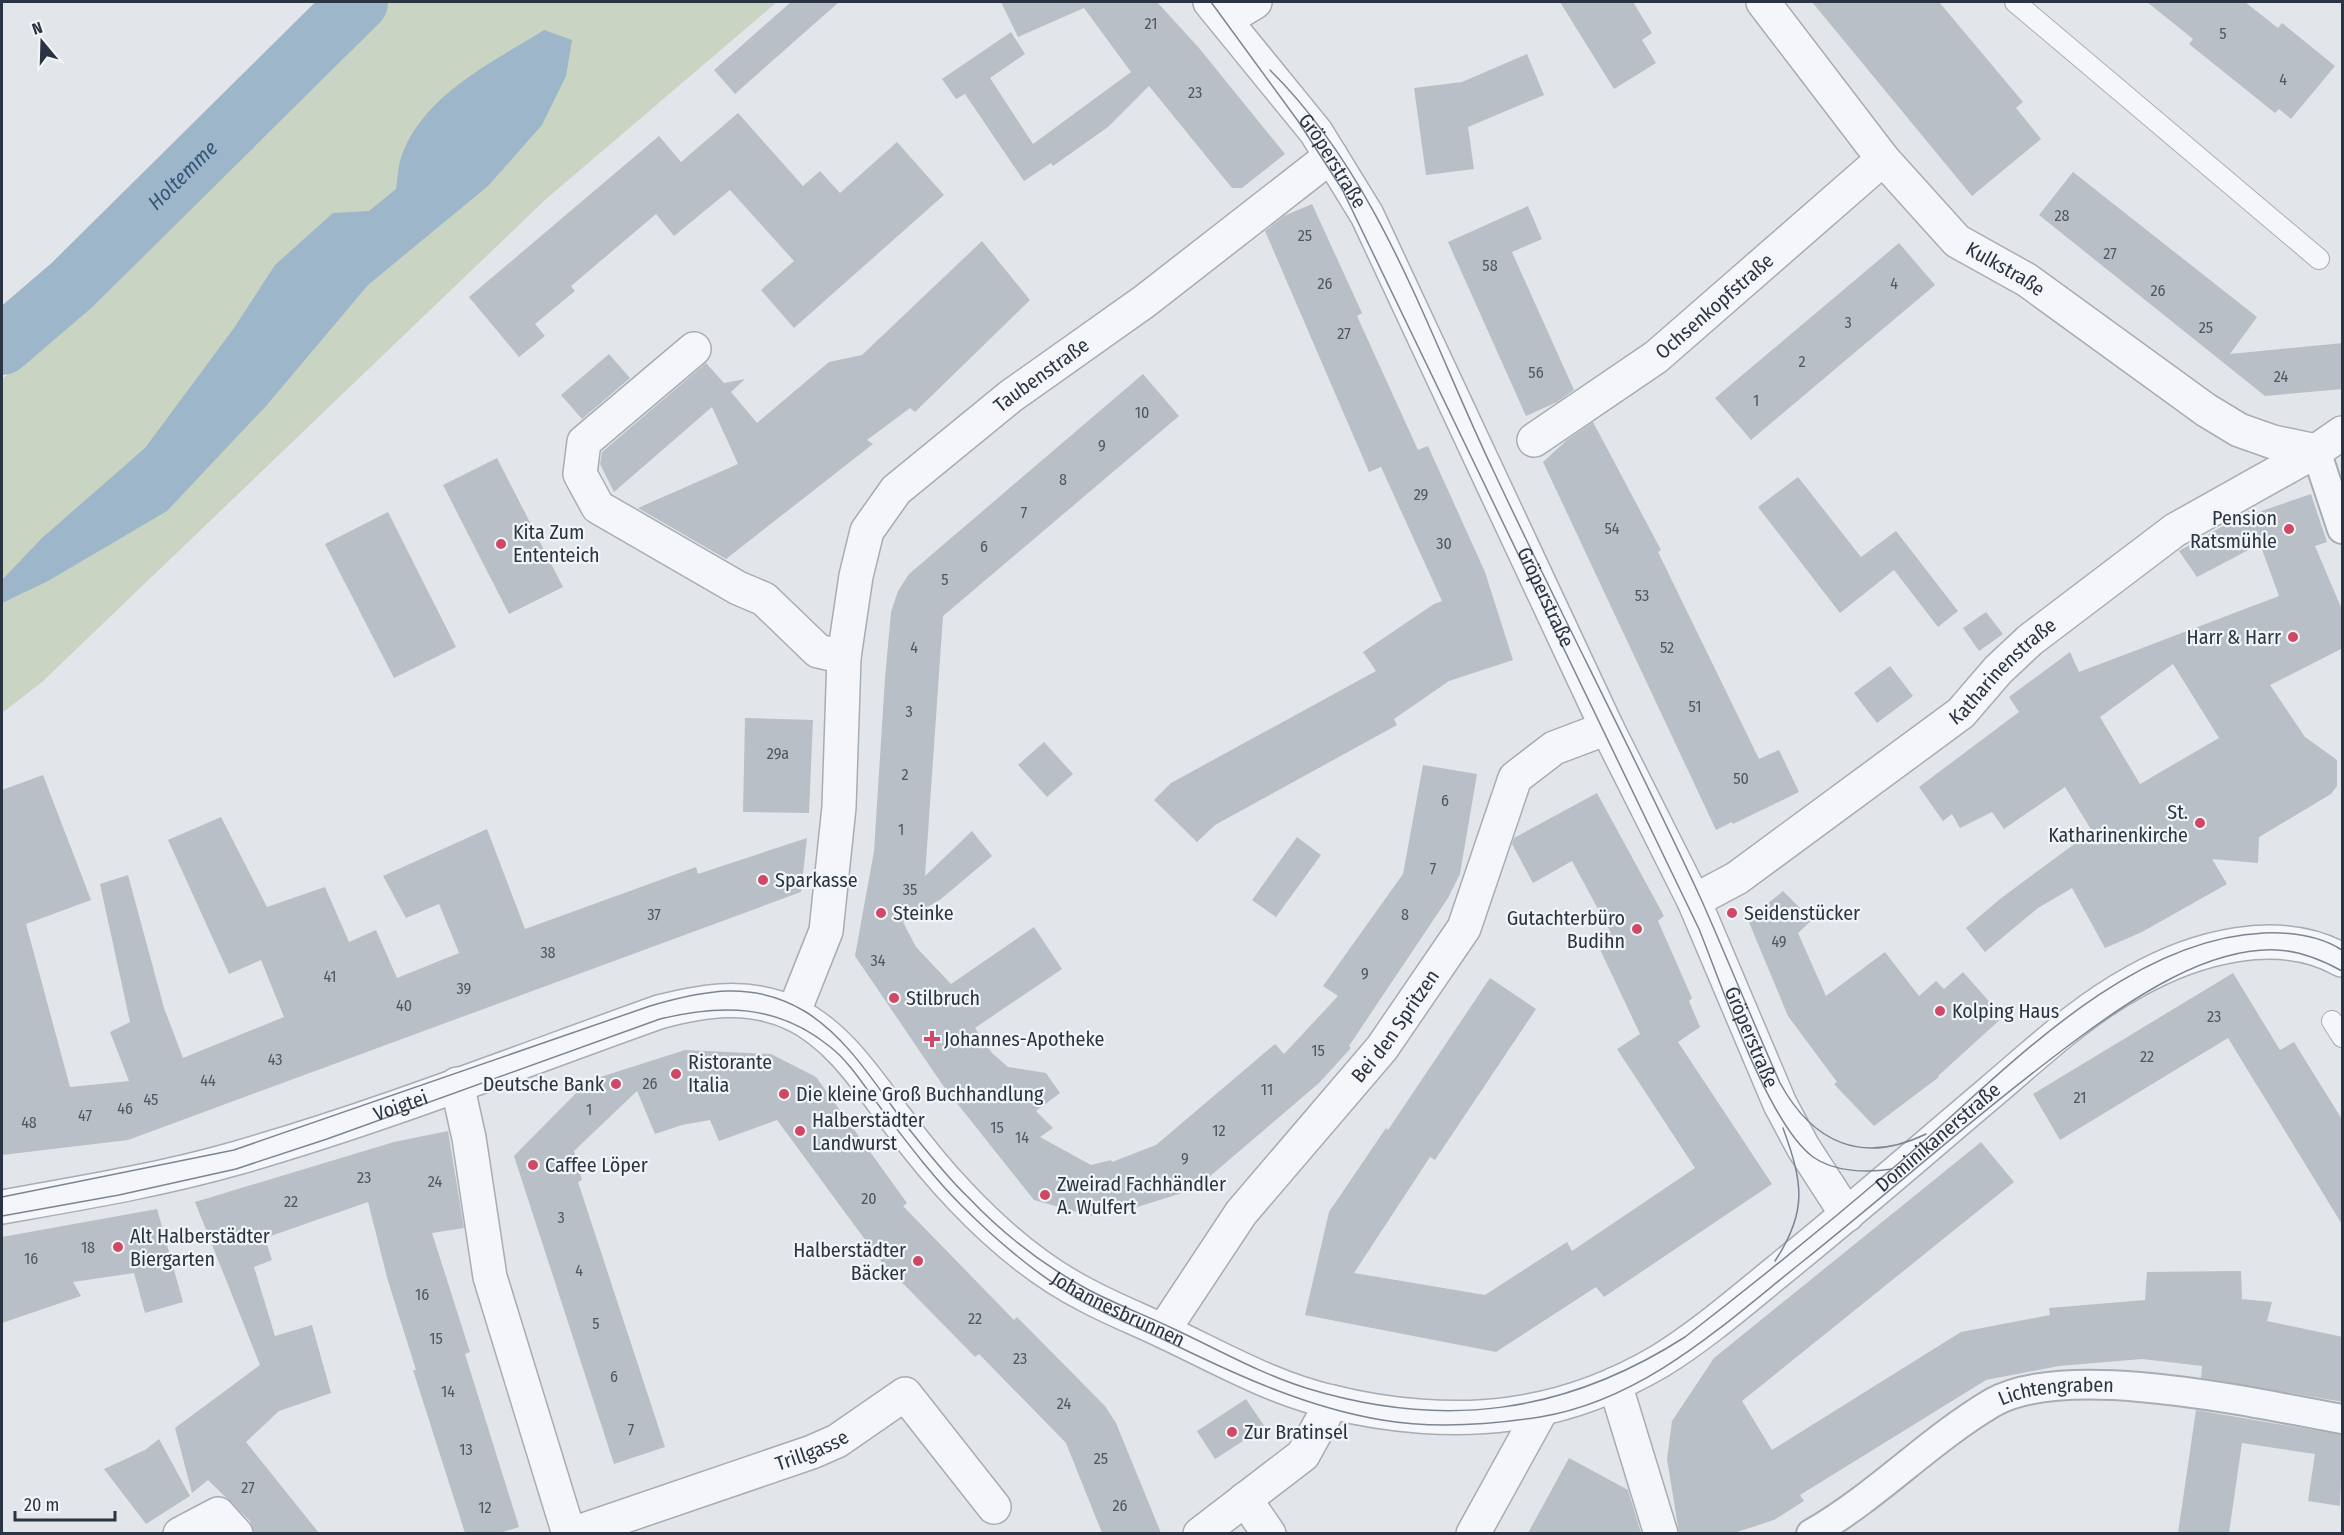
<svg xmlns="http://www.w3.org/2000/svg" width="2344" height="1535" font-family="'Fira Sans Condensed',sans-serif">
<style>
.green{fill:#c9d4c3}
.water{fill:#9db6ca}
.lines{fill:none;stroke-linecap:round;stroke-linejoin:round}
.river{stroke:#9db6ca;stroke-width:60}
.building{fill:#b9bfc7;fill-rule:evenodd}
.service-casing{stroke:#a7adb4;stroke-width:22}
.pedestrian-casing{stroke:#a7adb4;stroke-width:32}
.minor-casing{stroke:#a7adb4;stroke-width:36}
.tertiary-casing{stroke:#a7adb4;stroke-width:36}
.service{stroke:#f5f6f9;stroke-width:20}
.pedestrian{stroke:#f5f6f9;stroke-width:28}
.minor{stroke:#f5f6f9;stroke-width:33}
.tertiary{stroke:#f5f6f9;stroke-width:33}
.tram{stroke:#7b8694;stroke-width:1.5}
.poi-dot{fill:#cf4865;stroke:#f2f5f8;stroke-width:2}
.labels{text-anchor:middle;stroke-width:4.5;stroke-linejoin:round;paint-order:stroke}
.number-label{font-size:16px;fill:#4e5763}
.street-label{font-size:20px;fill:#2a3442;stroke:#f2f5f8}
.poi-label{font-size:20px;fill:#2a3442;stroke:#f2f5f8;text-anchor:start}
.water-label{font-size:21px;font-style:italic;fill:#345677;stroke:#f2f5f8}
</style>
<rect width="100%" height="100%" fill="#e2e6ea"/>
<!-- green -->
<polygon class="green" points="388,2 777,2 545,200 42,682 2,713 2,379 98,298"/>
<!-- water -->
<path class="water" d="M544,30L572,40L566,76L542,125L488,186L368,285L266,406L167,511L48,581L2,603V580L42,538L145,448L234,328L275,265L333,213L369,211L396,189C398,177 398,163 403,152C427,93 493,62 544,30Z"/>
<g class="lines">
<!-- river -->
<path class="river" id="s1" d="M2,345L72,285L358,2"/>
</g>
<!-- building -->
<g class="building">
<polygon points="791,2 839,2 735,94 714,70"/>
<polygon points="1001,2 1157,2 1199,48 1285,154 1242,188 1232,188 1149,86 1108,127 1053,166 1051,163 1024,181 965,94 956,99 942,79 1011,32 1025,54 990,78 1033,144 1131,72 1084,8 1018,37"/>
<polygon points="1560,2 1633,2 1652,33 1642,40 1656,63 1614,89"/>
<polygon points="1812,2 1939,2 2023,102 2016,108 2041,139 1972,196"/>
<polygon points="2147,2 2245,2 2278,28 2282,23 2335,66 2291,119 2279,109 2275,113 2189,44 2193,39"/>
<polygon points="1527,54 1544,95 1468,127 1474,169 1426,175 1414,88 1462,82"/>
<polygon points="738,113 803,186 820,171 840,193 897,142 944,195 794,328 761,290 794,261 730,190 674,236 656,214 571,286 575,291 535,324 545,336 519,357 469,297 659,136 681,162"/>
<polygon points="2073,172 2257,317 2230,354 2343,343 2343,389 2265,396 2039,215"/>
<polygon points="1312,204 1362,313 1357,316 1418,450 1428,446 1485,572 1513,660 1449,681 1394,719 1397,725 1215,825 1197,842 1154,800 1171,783 1376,671 1363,652 1434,604 1442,601 1381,467 1369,472 1265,231 1284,216"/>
<polygon points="1528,206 1542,239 1512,252 1574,390 1557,402 1526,416 1448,242"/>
<polygon points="982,241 1030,300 915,412 910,408 867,440 873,444 726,559 638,508 738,464 712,407 614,492 600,464 602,452 706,363 724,383 745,379 731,392 757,423 829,362 862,355"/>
<polygon points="1899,243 1935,285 1751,440 1715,398"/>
<polygon points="609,354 630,378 582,419 561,395"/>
<polygon points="1143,374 1179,416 943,616 925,876 972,831 992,856 941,899 903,922 916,947 951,984 1034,927 1062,969 975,1028 992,1053 1008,1067 1046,1073 1060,1093 1036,1111 1053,1128 1040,1137 1091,1165 1111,1160 1112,1162 1156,1145 1275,1044 1284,1054 1338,996 1323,986 1403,874 1423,765 1477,774 1460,874 1448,898 1349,1046 1351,1048 1319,1083 1195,1189 1134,1208 1091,1216 1034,1200 944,1087 855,956 874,851 885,678 891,612 898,591 909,574"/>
<polygon points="1593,422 1661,550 1658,552 1759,759 1779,750 1799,792 1733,824 1732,822 1716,830 1543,462 1567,440"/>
<polygon points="497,458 563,587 509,614 443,485"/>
<polygon points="1798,477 1861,557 1896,531 1958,611 1938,627 1894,570 1840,613 1758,507"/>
<path d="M2311,494L2327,542L2315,546L2343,612V648L2270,685L2305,737L2337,760V786L2331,794L2259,837L2258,863L2212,859L2227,884L2142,932L2105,948L2072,888L2038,908L1985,952L1966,928L2000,899L2092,831L2065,787L2004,829L1992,812L1960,828L1952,814L1943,821L1919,787L2019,712L2009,697L2070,652L2079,672L2279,596L2260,544L2197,577L2179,551L2249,511L2250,515ZM2173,664L2219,738L2140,784L2100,717Z"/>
<polygon points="388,512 456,647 394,678 325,544"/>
<polygon points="1986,612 2003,634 1979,651 1963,628"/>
<polygon points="1890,666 1913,696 1877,723 1854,693"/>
<polygon points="745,718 813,720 809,813 743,812"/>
<polygon points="1044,742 1073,774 1047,797 1018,765"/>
<polygon points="43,775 91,900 26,924 70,1087 129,1081 110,1032 130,1022 100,884 128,875 164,1008 183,1058 284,1017 261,960 229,974 168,840 221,817 267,907 325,887 349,942 376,930 397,978 459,953 439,904 406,918 383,876 487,829 525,929 696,867 698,874 807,838 801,892 128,1140 2,1155 2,790"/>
<polygon points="1597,793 1664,916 1658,921 1692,998 1689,1001 1700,1027 1678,1042 1772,1184 1604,1297 1596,1287 1496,1352 1305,1315 1329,1212 1386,1128 1388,1130 1490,978 1536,1009 1435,1160 1430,1157 1354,1273 1485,1295 1567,1242 1572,1251 1695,1168 1617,1049 1640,1034 1596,941 1611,933 1572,861 1533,883 1512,844 1514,838"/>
<polygon points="1297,837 1321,855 1276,917 1252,900"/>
<polygon points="1783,891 1812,920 1798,933 1826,996 1885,952 1919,996 1936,981 1944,989 1963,972 2003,1017 1938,1076 1939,1077 1874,1126 1834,1084 1837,1082 1788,1016 1748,920"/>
<polygon points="2233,973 2280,1050 2294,1042 2343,1121 2343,1226 2228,1038 2060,1140 2033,1094"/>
<polygon points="685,1050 771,1054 816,1077 907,1203 903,1206 1014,1320 1017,1317 1105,1406 1116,1423 1161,1533 1102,1533 1066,1443 979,1354 975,1357 880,1260 777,1120 719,1141 710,1120 682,1125 655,1134 637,1091 574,1151 582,1180 578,1182 665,1447 614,1464 514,1156 588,1081"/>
<polygon points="448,1131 464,1228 432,1233 470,1352 465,1354 519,1527 500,1533 465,1533 413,1370 416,1370 388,1281 368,1202 265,1238 272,1260 254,1267 275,1336 312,1325 331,1393 279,1411 246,1442 319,1533 254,1533 250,1521 208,1480 192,1493 175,1428 260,1365 195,1202 394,1142"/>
<polygon points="1981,1142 2014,1182 1742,1401 1772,1450 1961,1332 2050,1315 2049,1308 2145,1300 2147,1272 2241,1271 2242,1299 2272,1302 2267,1321 2343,1337 2343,1402 2201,1378 2202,1366 2142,1359 2059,1366 1986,1380 1800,1495 1804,1501 1774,1520 1734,1533 1679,1533 1667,1459 1672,1421 1714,1358"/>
<polygon points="157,1209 183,1302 145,1313 134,1273 73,1282 81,1296 2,1323 2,1237"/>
<polygon points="1246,1399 1265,1427 1215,1459 1197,1431"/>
<polygon points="2196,1410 2343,1435 2340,1506 2308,1501 2315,1454 2242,1443 2229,1533 2178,1533"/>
<polygon points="159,1439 190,1496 146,1524 104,1469 145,1450"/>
<polygon points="1569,1458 1628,1490 1641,1533 1528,1533"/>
</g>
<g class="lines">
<defs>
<g id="service">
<polyline points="2015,2 2319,259"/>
<polyline points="2332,1021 2342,1037"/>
</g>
<g id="pedestrian">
<polyline points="2316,451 2342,529"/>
<path id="s2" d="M1811,1534C1876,1497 1928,1441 1992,1403C2066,1360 2258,1404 2342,1419"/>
</g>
<g id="minor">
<path id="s3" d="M1210,2L1316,132L1367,215L1607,728L1694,901L1780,1104L1803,1147L1847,1215"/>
<path id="s4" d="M1763,2L1883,159L1957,241L2027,280L2206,410L2239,430L2273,442L2316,451"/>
<polyline points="1225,20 1255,2"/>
<polyline points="694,349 584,442 580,474 598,507 738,588 764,599 818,651 844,657"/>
<path id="s5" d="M1534,440L1656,357L1883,159"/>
<path id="s6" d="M1694,901L1737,878L1961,713L1998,670L2030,640L2175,530L2316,451L2342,433"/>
<path id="s7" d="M793,1014L826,931L839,807L844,657L856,576L867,531L896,490L1011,396L1145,301L1331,156"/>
<polyline points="457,1084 469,1138 490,1277 569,1534"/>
<path id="s8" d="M1163,1331L1241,1213L1382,1048L1464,928L1515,778L1554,748L1607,728"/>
<polyline points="1615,1384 1661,1534"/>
<polyline points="1245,1499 1269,1534"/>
<polyline points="180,1534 218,1514 236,1534"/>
<path id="s9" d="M572,1534L812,1452L837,1441L905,1394L994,1507"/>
<polyline points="1200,1534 1303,1455 1332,1402"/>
<polyline points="1473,1534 1542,1409"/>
</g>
<g id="tertiary">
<path id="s10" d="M2,1207C81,1193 160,1180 237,1158C380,1117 519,1062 659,1012C705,1000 749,993 794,1014C840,1037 867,1081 897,1120C917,1147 938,1173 961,1197C997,1235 1039,1271 1086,1295C1112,1309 1140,1320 1167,1333C1220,1358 1274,1389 1332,1402C1388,1416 1453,1422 1510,1414C1563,1407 1614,1388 1660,1361C1702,1335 1740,1302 1778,1271C1851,1212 1921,1151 1992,1091C2038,1052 2081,1011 2134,982C2194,948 2278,924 2342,960"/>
</g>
</defs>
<!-- service casing -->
<use href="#service" class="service-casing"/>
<!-- pedestrian casing -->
<use href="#pedestrian" class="pedestrian-casing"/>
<!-- minor casing -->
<use href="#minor" class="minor-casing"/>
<!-- tertiary casing -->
<use href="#tertiary" class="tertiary-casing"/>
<!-- service -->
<use href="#service" class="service"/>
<!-- pedestrian -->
<use href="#pedestrian" class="pedestrian"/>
<!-- minor -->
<use href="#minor" class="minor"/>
<!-- tertiary -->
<use href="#tertiary" class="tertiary"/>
<!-- tram -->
<g class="tram">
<path d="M1211,2L1298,121L1342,189L1699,929C1721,983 1768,1124 1813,1157C1834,1172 1867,1173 1892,1169"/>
<path d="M1270,70C1381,180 1428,334 1494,472C1561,615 1635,756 1701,899C1728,960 1753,1022 1780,1083C1813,1143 1862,1165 1926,1134"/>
<path d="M2,1197L234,1150L650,1006C704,990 754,980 806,1012C853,1042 879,1092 913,1134C930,1155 948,1178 968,1197C1002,1233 1043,1265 1087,1289C1115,1304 1145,1315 1174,1329C1217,1349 1261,1374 1306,1388C1443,1430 1565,1414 1685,1337C1756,1282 1825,1226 1893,1168C1996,1081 2121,939 2264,933C2290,932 2320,936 2342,950"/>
<path d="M2,1216L119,1195L236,1169L327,1139L660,1019C721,1004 777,1004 829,1046C850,1062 864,1086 880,1107C906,1141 932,1176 962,1206C997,1241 1036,1274 1078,1299C1110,1317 1145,1330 1177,1346C1243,1378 1310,1408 1382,1420C1434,1429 1489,1425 1540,1417C1644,1400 1723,1325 1802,1262C1896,1187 1984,1108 2080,1037C2133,998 2208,947 2277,950C2300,951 2322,960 2342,971"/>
<path d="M1775,1261C1808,1211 1803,1183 1783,1128"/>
</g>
</g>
<!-- markers -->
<g class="poi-dot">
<circle cx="2289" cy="529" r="6"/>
<circle cx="501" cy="544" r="6"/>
<circle cx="2293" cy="637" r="6"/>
<circle cx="2200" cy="823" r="6"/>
<circle cx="763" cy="880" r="6"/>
<circle cx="881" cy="913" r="6"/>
<circle cx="1732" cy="913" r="6"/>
<circle cx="1637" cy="929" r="6"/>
<circle cx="894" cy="998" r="6"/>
<circle cx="1940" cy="1011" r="6"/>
<path d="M929 1030h6v6h6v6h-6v6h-6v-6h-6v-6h6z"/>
<circle cx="676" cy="1074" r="6"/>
<circle cx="616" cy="1084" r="6"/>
<circle cx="784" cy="1094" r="6"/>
<circle cx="800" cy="1131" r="6"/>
<circle cx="533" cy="1165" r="6"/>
<circle cx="1045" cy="1195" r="6"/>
<circle cx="118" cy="1247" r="6"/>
<circle cx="918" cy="1261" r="6"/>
<circle cx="1232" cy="1432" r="6"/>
</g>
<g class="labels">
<!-- number labels -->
<g class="number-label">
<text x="1151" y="29">21</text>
<text x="2223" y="39">5</text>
<text x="2283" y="85">4</text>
<text x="1195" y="98">23</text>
<text x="2062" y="221">28</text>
<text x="1305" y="241">25</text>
<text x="2110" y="259">27</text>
<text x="1490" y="271">58</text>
<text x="1325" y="289">26</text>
<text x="1894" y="289">4</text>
<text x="2158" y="296">26</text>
<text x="1848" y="328">3</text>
<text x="2206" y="333">25</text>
<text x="1344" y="339">27</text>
<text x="1802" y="367">2</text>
<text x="1536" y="378">56</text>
<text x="2281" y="382">24</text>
<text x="1756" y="406">1</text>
<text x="1142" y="418">10</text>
<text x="1102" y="451">9</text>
<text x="1063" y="485">8</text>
<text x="1421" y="500">29</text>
<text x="1024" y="518">7</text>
<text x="1612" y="534">54</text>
<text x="1444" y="549">30</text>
<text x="984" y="552">6</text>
<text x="945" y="585">5</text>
<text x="1642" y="601">53</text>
<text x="914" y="653">4</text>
<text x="1667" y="653">52</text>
<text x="1695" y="712">51</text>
<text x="909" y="717">3</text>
<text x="778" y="759">29a</text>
<text x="905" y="780">2</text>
<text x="1741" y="784">50</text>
<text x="1445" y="806">6</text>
<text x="901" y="835">1</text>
<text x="1433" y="874">7</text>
<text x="910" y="895">35</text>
<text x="654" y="920">37</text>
<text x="1405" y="920">8</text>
<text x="1779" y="947">49</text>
<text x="548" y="958">38</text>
<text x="878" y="966">34</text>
<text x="1365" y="979">9</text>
<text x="330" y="982">41</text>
<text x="464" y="994">39</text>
<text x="404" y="1011">40</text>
<text x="2214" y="1022">23</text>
<text x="1318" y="1056">15</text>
<text x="2147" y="1062">22</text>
<text x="275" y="1065">43</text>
<text x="208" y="1086">44</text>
<text x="650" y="1089">26</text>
<text x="1267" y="1095">11</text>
<text x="2080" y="1103">21</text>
<text x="151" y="1105">45</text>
<text x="125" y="1114">46</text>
<text x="589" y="1115">1</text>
<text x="85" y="1121">47</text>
<text x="29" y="1128">48</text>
<text x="997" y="1133">15</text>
<text x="1219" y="1136">12</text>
<text x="1022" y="1143">14</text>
<text x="1185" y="1164">9</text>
<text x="364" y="1183">23</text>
<text x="435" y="1187">24</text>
<text x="869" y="1204">20</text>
<text x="291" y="1207">22</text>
<text x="561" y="1223">3</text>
<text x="88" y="1253">18</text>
<text x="31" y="1264">16</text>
<text x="579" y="1276">4</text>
<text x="422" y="1300">16</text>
<text x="975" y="1324">22</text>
<text x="596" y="1329">5</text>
<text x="436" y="1344">15</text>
<text x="1020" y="1364">23</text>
<text x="614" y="1382">6</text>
<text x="448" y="1397">14</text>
<text x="1064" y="1409">24</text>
<text x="631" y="1435">7</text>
<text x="466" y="1455">13</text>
<text x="1101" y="1464">25</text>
<text x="248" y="1493">27</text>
<text x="1120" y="1511">26</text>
<text x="485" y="1513">12</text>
</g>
<!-- street labels -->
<g class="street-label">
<text dy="7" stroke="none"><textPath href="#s3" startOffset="201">Gröperstraße</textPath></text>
<text dy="7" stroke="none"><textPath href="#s4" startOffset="364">Kulkstraße</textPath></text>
<text dy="7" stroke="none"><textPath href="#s5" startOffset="225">Ochsenkopfstraße</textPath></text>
<text dy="7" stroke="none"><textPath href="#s7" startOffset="728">Taubenstraße</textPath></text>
<text dy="7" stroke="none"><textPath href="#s3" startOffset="687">Gröperstraße</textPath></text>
<text dy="7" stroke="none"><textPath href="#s6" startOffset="386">Katharinenstraße</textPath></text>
<text dy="7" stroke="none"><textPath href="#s8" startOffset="384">Bei den Spritzen</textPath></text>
<text dy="7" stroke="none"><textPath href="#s3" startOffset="1173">Gröperstraße</textPath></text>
<text dy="7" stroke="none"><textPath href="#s10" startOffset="412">Voigtei</textPath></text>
<text dy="7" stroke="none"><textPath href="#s10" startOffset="2199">Dominikanerstraße</textPath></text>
<text dy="7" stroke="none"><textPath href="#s10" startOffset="1269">Johannesbrunnen</textPath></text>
<text dy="7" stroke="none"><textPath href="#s2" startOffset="290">Lichtengraben</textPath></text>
<text dy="7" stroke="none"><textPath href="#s9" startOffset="254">Trillgasse</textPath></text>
</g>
<!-- poi labels -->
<g class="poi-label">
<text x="2277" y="525" text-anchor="end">Pension<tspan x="2277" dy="23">Ratsmühle</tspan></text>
<text x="513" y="539">Kita Zum<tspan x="513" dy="23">Ententeich</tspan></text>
<text x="2281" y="644" text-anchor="end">Harr &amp; Harr</text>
<text x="2188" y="819" text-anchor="end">St.<tspan x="2188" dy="23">Katharinenkirche</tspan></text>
<text x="775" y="887">Sparkasse</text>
<text x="893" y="920">Steinke</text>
<text x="1744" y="920">Seidenstücker</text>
<text x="1625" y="925" text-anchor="end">Gutachterbüro<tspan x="1625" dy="23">Budihn</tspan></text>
<text x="906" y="1005">Stilbruch</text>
<text x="1952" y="1018">Kolping Haus</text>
<text x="944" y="1046">Johannes-Apotheke</text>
<text x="688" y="1069">Ristorante<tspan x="688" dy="23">Italia</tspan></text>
<text x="604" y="1091" text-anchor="end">Deutsche Bank</text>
<text x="796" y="1101">Die kleine Groß Buchhandlung</text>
<text x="812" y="1127">Halberstädter<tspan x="812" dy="23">Landwurst</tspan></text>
<text x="545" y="1172">Caffee Löper</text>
<text x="1057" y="1191">Zweirad Fachhändler<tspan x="1057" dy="23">A. Wulfert</tspan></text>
<text x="130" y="1243">Alt Halberstädter<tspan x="130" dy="23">Biergarten</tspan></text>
<text x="906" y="1257" text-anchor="end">Halberstädter<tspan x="906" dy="23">Bäcker</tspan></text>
<text x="1244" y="1439">Zur Bratinsel</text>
</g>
<!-- water labels -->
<g class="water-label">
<text dy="7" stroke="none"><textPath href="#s1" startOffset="248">Holtemme</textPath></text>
</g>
</g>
<!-- border -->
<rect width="2344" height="1535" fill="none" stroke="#2a3442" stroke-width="6"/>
<!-- north arrow -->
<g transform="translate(42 42) rotate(341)" stroke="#f2f5f8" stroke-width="4.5" paint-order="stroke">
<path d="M0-4.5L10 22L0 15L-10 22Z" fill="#2a3442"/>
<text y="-9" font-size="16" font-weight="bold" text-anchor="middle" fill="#2a3442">N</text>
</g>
<!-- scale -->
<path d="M15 1511v9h100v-9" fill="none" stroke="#2a3442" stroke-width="3"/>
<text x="24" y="1511" font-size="18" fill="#2a3442" stroke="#f2f5f8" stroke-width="4.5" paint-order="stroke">20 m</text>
</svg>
